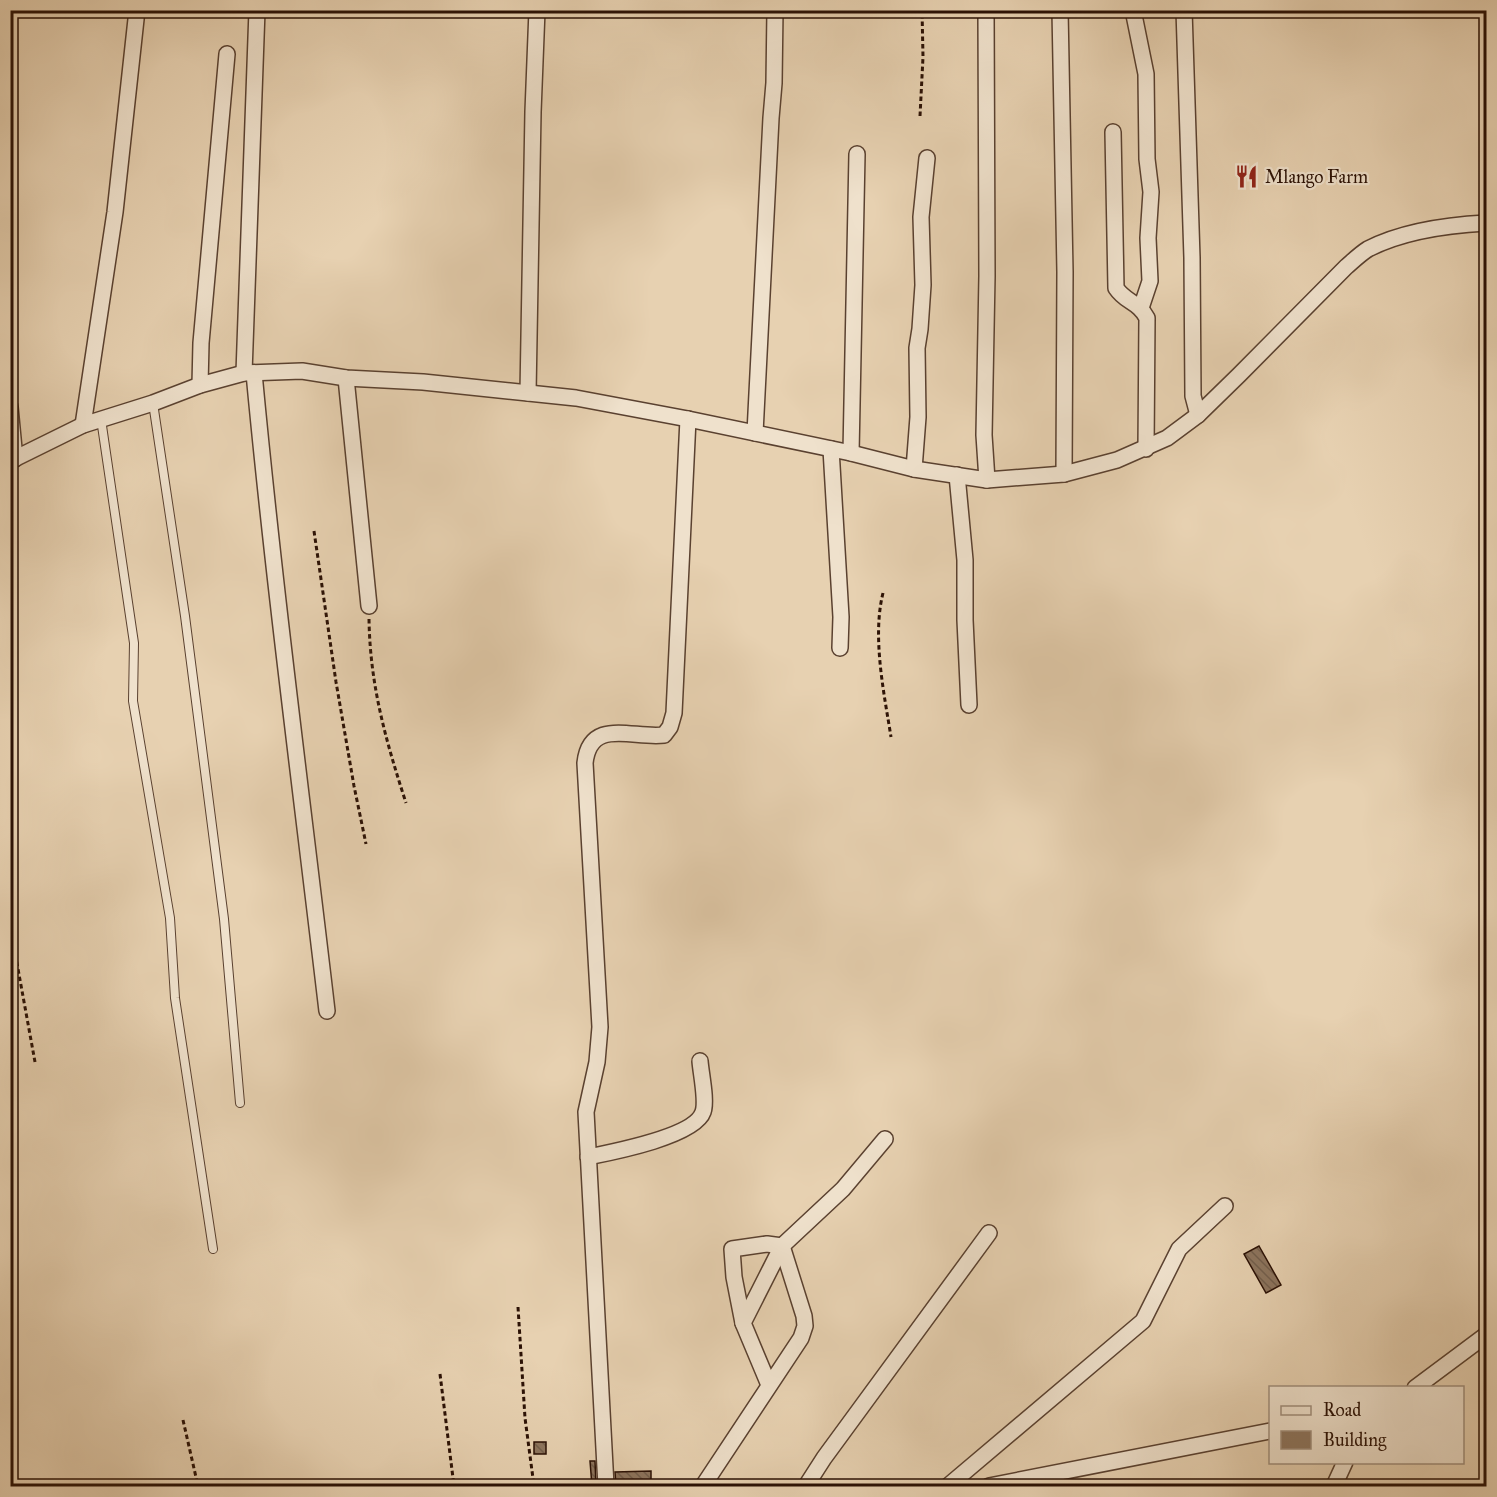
<svg xmlns="http://www.w3.org/2000/svg" width="1497" height="1497" font-family="'IM FELL Great Primer',serif">
<style>
.building{fill:url(#building-back-hatch);stroke:#2b1105;stroke-width:1.5}
.lines{fill:none;stroke-linecap:round;stroke-linejoin:round}
.service-casing{stroke:#5a4130;stroke-width:10}
.minor-casing{stroke:#5a4130;stroke-width:18}
.path{stroke:#2b1105;stroke-width:3;stroke-dasharray:4.5 3;stroke-linecap:butt}
.service{stroke:#efe1cc;stroke-width:8}
.minor{stroke:#efe1cc;stroke-width:15}
.labels{text-anchor:middle;stroke-width:4.5;stroke-linejoin:round;paint-order:stroke}
.poi-label{font-size:18px;fill:#2b1105;stroke:#efe1cc;text-anchor:start}
</style>
<defs>
<pattern id="building-back-hatch" width="6" height="6" patternUnits="userSpaceOnUse" patternTransform="scale(1.5)"><rect width="6" height="6" fill="#8d755e"/><path d="M-1 5l2 2M0 0l6 6M5-1l2 2" fill="none" stroke="#735f4c"/></pattern>
</defs>
<rect width="100%" height="100%" fill="#e7d1b1"/>
<filter id="stains"><feTurbulence type="fractalNoise" baseFrequency=".00333" numOctaves="4"/><feColorMatrix values="0 0 0 0 .2 0 0 0 0 .09 0 0 0 0 .02 0 0 0 .5 -.17"/></filter>
<radialGradient id="worn" r=".72"><stop offset=".6" stop-color="#630" stop-opacity="0"/><stop offset="1" stop-color="#630" stop-opacity=".3"/></radialGradient>
<!-- building -->
<g class="building">
<polygon points="1259,1246 1281,1285 1266,1293 1244,1254"/>
<rect x="534" y="1442" width="12" height="12"/>
<polygon points="590,1461 595,1461 596,1486 592,1486"/>
<polygon points="651,1471 651,1486 616,1486 615,1472"/>
</g>
<g class="lines">
<defs>
<g id="service">
<polyline points="153,403 185,616 224,919 240,1103"/>
<polyline points="101,419 134,643 133,701 170,918 175,998 213,1249"/>
</g>
<g id="minor">
<polyline points="986,10 987,276 984,435 987,480"/>
<polyline points="1060,10 1065,272 1064,474"/>
<polyline points="1133,10 1146,74 1147,159 1151,192 1148,238 1150,281 1141,308"/>
<polyline points="1184,10 1192,258 1193,396 1198,415"/>
<path d="M1113,132L1116,288C1126,303 1138,301 1147,318L1146,449"/>
<polyline points="244,373 257,10"/>
<path d="M254,373C274,586 302,798 327,1011"/>
<polyline points="346,378 369,606"/>
<polyline points="200,385 201,343 227,54"/>
<polyline points="528,393 533,112 537,10"/>
<polyline points="10,407 15,459"/>
<polyline points="83,425 115,212 137,10"/>
<polyline points="755,433 771,118 774,83 775,10"/>
<polyline points="831,449 841,617 840,648"/>
<polyline points="851,453 857,154"/>
<path d="M10,461L83,425L153,403L200,385L244,373L302,371L346,378L423,382L576,398L688,419L851,453L914,469L987,480L1064,474L1117,460L1167,438L1198,415L1239,375L1346,267C1353,261 1360,254 1368,249C1403,231 1448,225 1486,223"/>
<polyline points="914,469 918,417 917,348 920,329 923,285 921,217 927,158"/>
<polyline points="957,475 965,560 965,620 969,705"/>
<path d="M588,1157C613,1152 695,1136 703,1112C707,1101 701,1074 700,1061"/>
<polyline points="769,1385 743,1323 782,1246 843,1189 885,1139"/>
<polyline points="1415,1388 1486,1335"/>
<path d="M606,1486L586,1112L597,1062L600,1027L585,763C590,717 633,739 664,735L670,727L674,713L688,419"/>
<polyline points="703,1486 801,1338 805,1326 804,1316 782,1246 767,1244 732,1249 734,1277 743,1323"/>
<polyline points="806,1486 824,1458 989,1233"/>
<polyline points="948,1486 1143,1321 1179,1249 1225,1206"/>
<polyline points="989,1486 1270,1431"/>
<polyline points="1334,1486 1345,1462"/>
</g>
</defs>
<!-- service casing -->
<use href="#service" class="service-casing"/>
<!-- minor casing -->
<use href="#minor" class="minor-casing"/>
<!-- path -->
<g class="path">
<polyline points="920,116 923,57 922,10"/>
<polyline points="314,531 336,682 354,786 366,844"/>
<path d="M883,593C872,637 884,693 891,737"/>
<path d="M369,619C370,686 386,741 406,803"/>
<polyline points="10,925 35,1062"/>
<polyline points="518,1307 525,1418 534,1486"/>
<polyline points="440,1374 454,1486"/>
<polyline points="183,1420 198,1486"/>
</g>
<!-- service -->
<use href="#service" class="service"/>
<!-- minor -->
<use href="#minor" class="minor"/>
</g>
<!-- icons -->
<defs>
<symbol id="restaurant-bare" viewBox="-9 -9 18 18"><path d="M-5-6h1v4h1v-4h1v4h1v-4h1v5L-1.5 .5V6h-2V.5L-5-1ZM5-6V6H3V1.5H1.5Q1.5-4 5-6Z" fill="#8f2418" stroke="#efe1cc" stroke-width="2.5" paint-order="stroke"/></symbol>
</defs>
<g fill-rule="evenodd">
<use href="#restaurant-bare" x="1230" y="160" width="33" height="33"/>
</g>
<g class="labels">
<!-- poi labels -->
<g class="poi-label">
<text x="1265" y="183">Mlango Farm</text>
</g>
</g>
<!-- margin -->
<rect width="1497" height="1497" fill="none" stroke="#e7d1b1" stroke-width="36"/>
<rect x="12" y="12" width="1473" height="1473" fill="none" stroke="#2b1105" stroke-width="3"/>
<rect x="18" y="18" width="1461" height="1461" fill="none" stroke="#2b1105" stroke-width="1.5"/>
<!-- legend -->
<rect x="1269" y="1386" width="195" height="78" fill="#efe1cc" stroke="#a18e7c" stroke-width="1.5"/>
<rect x="1281" y="1406" width="30" height="9" fill="#efe1cc" stroke="#a18e7c" stroke-width="1.5"/>
<text x="1323" y="1416" font-size="18" fill="#2b1105">Road</text>
<rect x="1281" y="1431" width="30" height="18" fill="#8d755e" stroke="#a18e7c" stroke-width="1.5"/>
<text x="1323" y="1446" font-size="18" fill="#2b1105">Building</text>
<rect width="100%" height="100%" filter="url(#stains)"/>
<rect width="100%" height="100%" fill="url(#worn)"/>
</svg>
